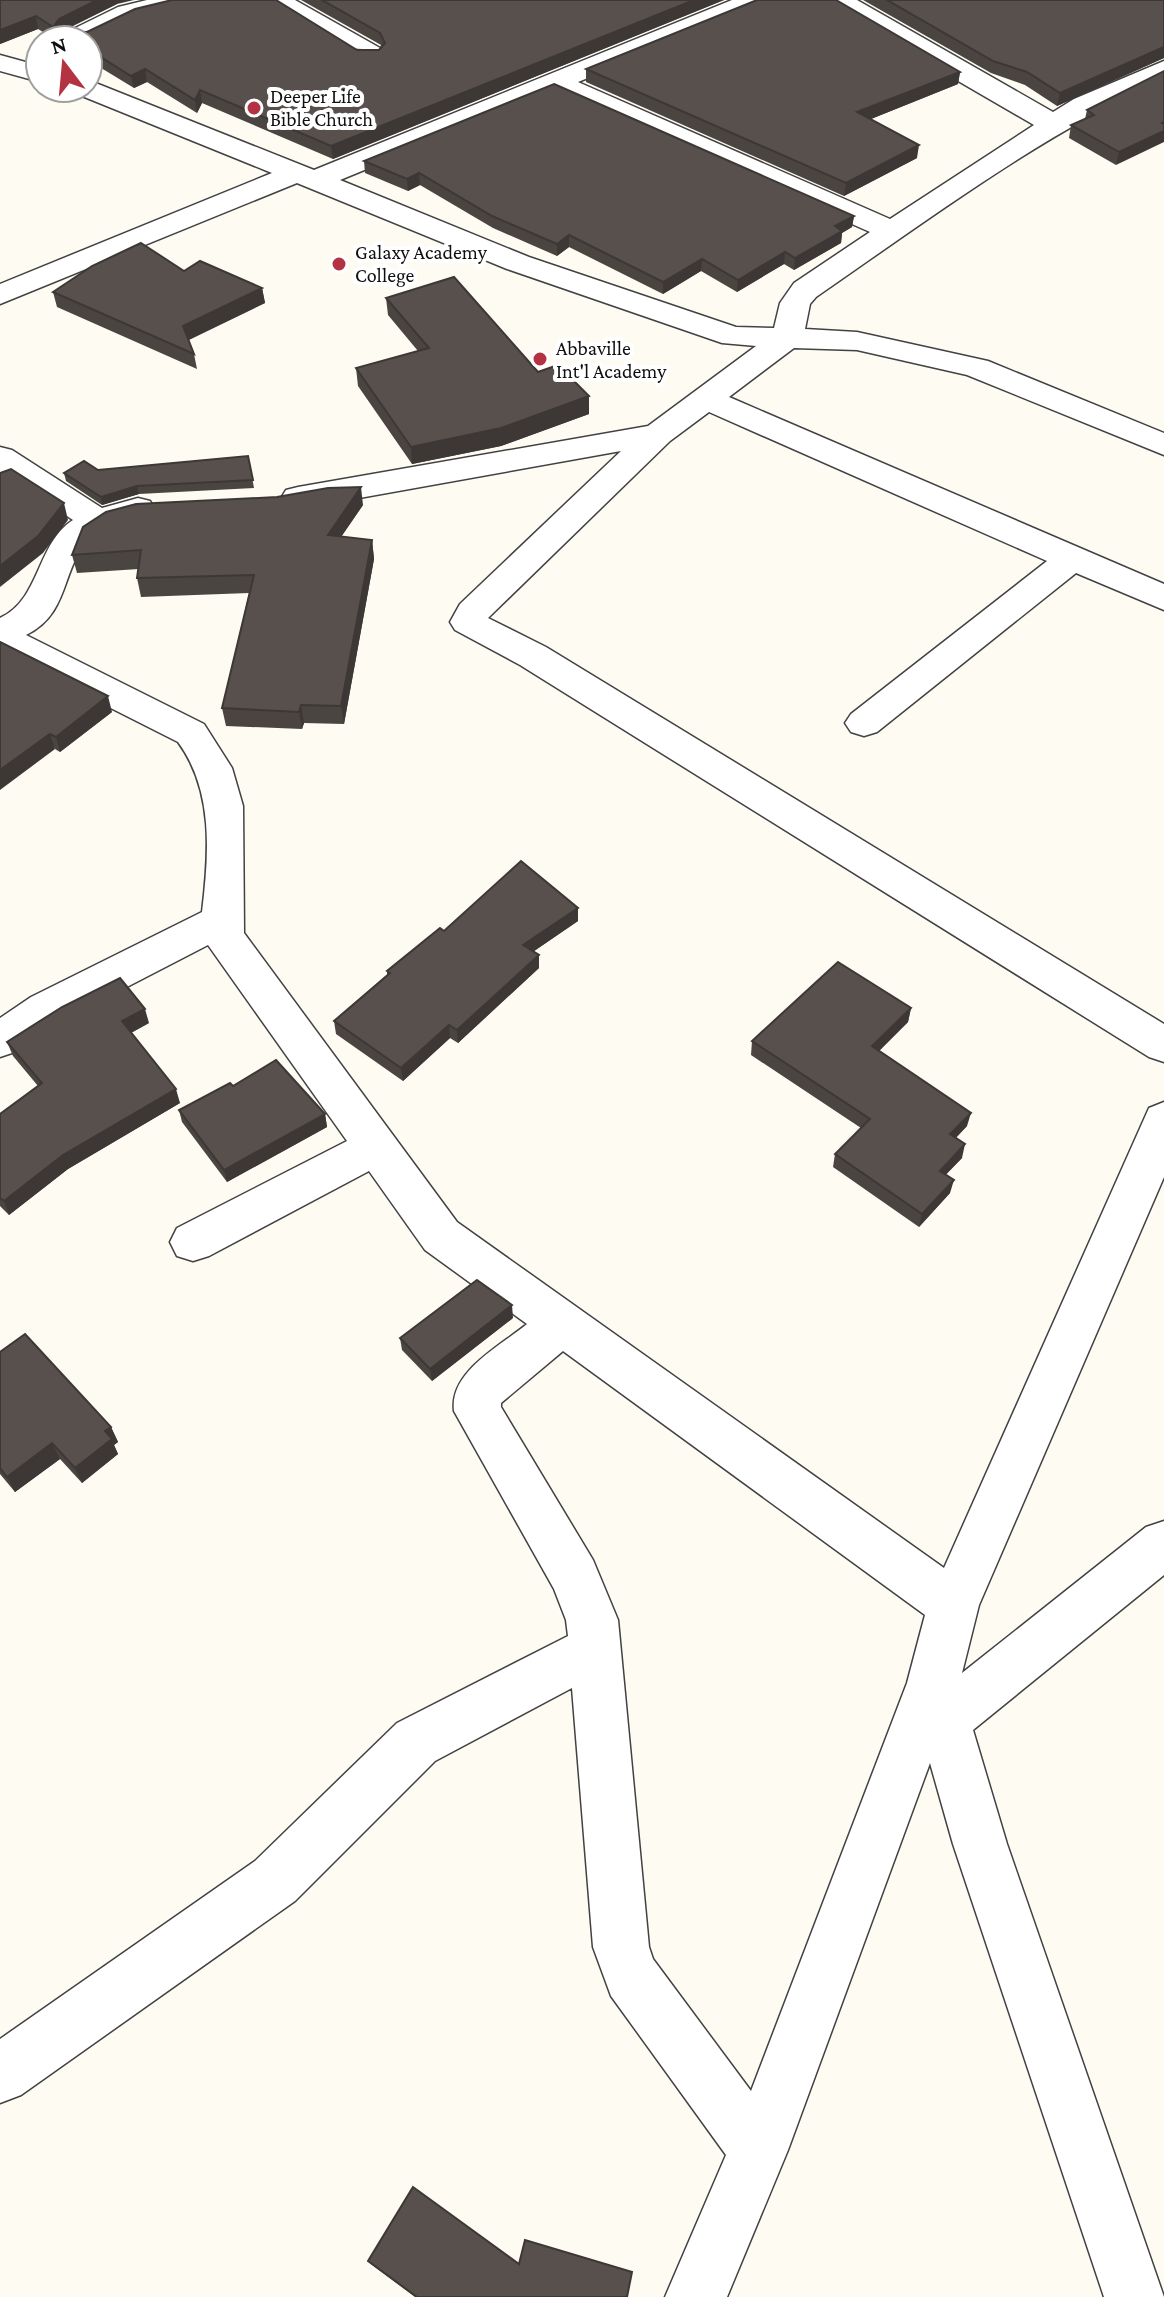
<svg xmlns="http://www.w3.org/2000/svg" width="1164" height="2297" font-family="'Crimson Pro',serif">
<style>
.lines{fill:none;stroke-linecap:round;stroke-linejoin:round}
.minor-casing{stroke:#424242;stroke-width:3}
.minor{fill:#fff;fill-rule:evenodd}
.wall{fill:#4b4542}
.shaded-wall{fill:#3d3836}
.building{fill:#57504d;stroke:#3d3836;stroke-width:2}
.poi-dot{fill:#b43342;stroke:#fff;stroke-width:3}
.labels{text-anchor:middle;stroke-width:8;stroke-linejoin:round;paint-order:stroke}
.far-poi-label{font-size:20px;fill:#0f0f0f;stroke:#fff;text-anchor:start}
</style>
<rect width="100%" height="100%" fill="#fefbf3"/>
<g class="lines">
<defs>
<g id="minor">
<polygon points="147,0 192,0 188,6 136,19 88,42 59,40 63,34 118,7"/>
<polygon points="263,0 295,0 380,48 383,54 380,60 360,60"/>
<path d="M732,0H768L764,6L578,82L890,219L1034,125L829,6L825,0H857L1053,112L1074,99L1164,61V79C1039,136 929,219 816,297L810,304L805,329L857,332L988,361L1164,433V455L967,375L857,350L794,348L729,397L1164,584V610L1076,573L877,732L864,736L851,732L845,723L851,714L1047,561L709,412L670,441L488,618L546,647L1164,1024V1062L1149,1057L520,665L455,630L450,622L460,604L621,451L298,509L286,506L281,498L286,490L298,487L648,426L756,346L722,343L507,269L297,183L0,304V284L272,173L77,94L73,88H88V80L314,170ZM554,92L870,232L794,283L780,303L774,328L736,327L529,257L340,180Z"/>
<polygon points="0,55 40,66 40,82 0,71"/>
<path d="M0,447L12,450L102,508L138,498L150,501L155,509L150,517C129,522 103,526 87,543C61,569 70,614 26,635L204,724L232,768L243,806L244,933L457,1222L944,1568L1149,1108L1164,1102V1177L979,1605L962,1673L1146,1527L1164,1521V1575L973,1730L1007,1844L1164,2297H1104L953,1844L930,1763L788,2150L727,2297H665L726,2155L611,1996L593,1947L572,1688L435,1761L295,1901L21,2095L0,2103V2039L255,1861L397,1723L568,1636L566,1620L554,1589L454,1411C449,1372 499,1347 527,1324L425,1250L369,1171L209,1256L193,1261L177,1256L170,1242L177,1228L347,1141L208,945L61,1021L15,1052L0,1057V1018L31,997L202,912C209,855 214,791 178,742L0,652V618C41,599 36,544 73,520L0,472ZM563,1351L925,1615L907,1683L751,2091L653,1959L649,1947L618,1620L593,1560L501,1407V1403Z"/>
</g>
</defs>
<!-- minor casing -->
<use href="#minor" class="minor-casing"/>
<!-- minor -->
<use href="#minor" class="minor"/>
</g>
<!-- wall -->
<g class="wall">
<polygon points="0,0 117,4 63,31 379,50 381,45 301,0 724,0 333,159 202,103 197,113 147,82 134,88 88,60 88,40 61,40 60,35 56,40 38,29 0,44"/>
<polygon points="863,0 1164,0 1164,58 1057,106 1025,85 991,73"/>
<polygon points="586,69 960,72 958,84 871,119 917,158 844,196 586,82"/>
<polygon points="1164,71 1116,165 1069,138 1071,125 1085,119 1087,110"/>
<polygon points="364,161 854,216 852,227 842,233 841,243 794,270 784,264 737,292 701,271 663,294 569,247 557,256 493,228 420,185 408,191 365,173"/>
<polygon points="184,271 262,288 265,303 189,340 194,354 197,369 57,307 53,292"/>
<polygon points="386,298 538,372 589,414 501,446 412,464 358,386 356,368 418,351 388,315"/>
<polygon points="248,456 254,488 139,494 102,505 66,481 64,473"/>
<polygon points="363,505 341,537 372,540 374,559 344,724 304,723 302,729 226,726 222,708 249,593 141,597 137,578 139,569 77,573 72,555"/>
<polygon points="0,642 112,712 60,752 55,749"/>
<polygon points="578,908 578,921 534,951 539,968 458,1043 450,1038 403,1081 336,1034 334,1021 387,975 387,971 444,931"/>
<polygon points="911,1008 908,1022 879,1051 967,1126 956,1138 962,1158 945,1175 950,1193 919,1227 833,1167 835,1154 861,1128 751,1055 752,1041"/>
<polygon points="149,1023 131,1033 180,1103 68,1169 9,1215 0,1206 0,1114 38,1086 13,1056 7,1042"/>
<polygon points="233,1086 325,1114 327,1127 227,1182 182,1122 179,1110"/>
<polygon points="513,1318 432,1381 402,1350 400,1338"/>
<polygon points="0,1352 111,1427 118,1442 114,1445 118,1454 82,1483 60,1459 15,1492 0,1474"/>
<polygon points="368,2261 519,2264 627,2297 415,2297 371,2264"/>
</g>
<!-- shaded-wall -->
<g class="shaded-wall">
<polygon points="97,0 134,0 117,4 62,31 59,31 60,35 56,40 53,27 59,19"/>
<polygon points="694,0 724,0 333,159 331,146"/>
<polygon points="36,16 38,29 0,44 0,30"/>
<polygon points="1164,47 1164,58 1057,106 1060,93"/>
<polygon points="145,69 147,82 134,88 131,76"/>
<polygon points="960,72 958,84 856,125 857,112"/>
<polygon points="200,90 202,103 197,113 195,100"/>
<polygon points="1164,122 1164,142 1116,165 1119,152"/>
<polygon points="919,145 917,158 844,196 846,183"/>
<polygon points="419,173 420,185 408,191 407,179"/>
<polygon points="854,216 852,227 842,233 841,243 794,270 795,258 835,226"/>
<polygon points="569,235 569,247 557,256 557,244"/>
<polygon points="785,252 784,264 737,292 738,280"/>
<polygon points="702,259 701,271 663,294 663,282"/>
<polygon points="262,288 265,303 186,341 183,326"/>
<polygon points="589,396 589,414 501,446 412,464 411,447"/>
<polygon points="137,486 139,494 102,505 101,497"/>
<polygon points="361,487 363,505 330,553 328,535"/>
<polygon points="64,503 68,520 43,553 0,587 0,566"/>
<polygon points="372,540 374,559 344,724 341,706"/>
<polygon points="108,696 112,712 60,752 56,737"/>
<polygon points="301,705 304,723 302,729 299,712"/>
<polygon points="50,734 55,749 0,790 0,770"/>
<polygon points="578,908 578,921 524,958 523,945"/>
<polygon points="539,955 539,968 458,1043 457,1030"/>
<polygon points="911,1008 908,1022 870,1060 872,1046"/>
<polygon points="145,1009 149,1023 127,1035 122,1021"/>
<polygon points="449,1025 450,1038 403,1081 401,1068"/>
<polygon points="176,1089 180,1103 68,1169 9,1215 4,1201 63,1155"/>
<polygon points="971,1113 967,1126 946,1147 950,1134"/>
<polygon points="325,1114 327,1127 227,1182 224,1170"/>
<polygon points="965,1144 962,1158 936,1185 940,1171"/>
<polygon points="954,1180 950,1193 919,1227 922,1214"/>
<polygon points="512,1305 513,1318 432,1381 430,1369"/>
<polygon points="111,1427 118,1442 114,1445 118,1454 82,1483 75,1468 105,1431"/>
<polygon points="52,1443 60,1459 15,1492 7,1477"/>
</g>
<!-- building -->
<g class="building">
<polygon points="0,0 97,0 59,19 53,27 36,16 0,30"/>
<polygon points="172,0 276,0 357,50 379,50 385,43 380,33 322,0 694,0 331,146 200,90 195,100 145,69 131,76 88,49 88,40 74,40 59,31 87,32 135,9"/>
<polygon points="757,0 836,0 960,72 857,112 919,145 846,183 586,69"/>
<polygon points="887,0 1164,0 1164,47 1060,93 1027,72 993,61"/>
<polygon points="1164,71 1164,122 1162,123 1164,124 1164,131 1119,152 1071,125 1094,115 1087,110"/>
<polygon points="554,84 854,216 835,226 842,231 795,258 785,252 738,280 702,259 663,282 569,235 557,244 492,216 419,173 407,179 364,161"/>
<polygon points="141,243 184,271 200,261 262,288 183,326 194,354 53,292 92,266"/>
<polygon points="454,277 538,372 558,365 589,396 501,428 411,447 356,368 429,348 386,298"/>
<polygon points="248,456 253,480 137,486 101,497 64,473 84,461 98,470"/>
<polygon points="11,469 64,503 38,536 0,566 0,473"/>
<polygon points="361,487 328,535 372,540 341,706 301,705 299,712 222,708 254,575 137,578 141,550 72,555 83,527 106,512 136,504 277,497 328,488"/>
<polygon points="0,642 108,696 56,737 50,734 0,770"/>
<polygon points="521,861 578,908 523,945 539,955 457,1030 449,1025 401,1068 334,1021 390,973 387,971 440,928 444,931"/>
<polygon points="838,962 911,1008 872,1046 971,1113 950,1134 965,1144 940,1171 954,1180 922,1214 835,1154 870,1119 752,1041"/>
<polygon points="120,978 145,1009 122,1021 176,1089 63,1155 4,1201 0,1198 0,1114 42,1083 7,1042 62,1007"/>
<polygon points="276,1060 325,1114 224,1170 179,1110 230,1083 233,1086"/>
<polygon points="477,1280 512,1305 430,1369 400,1338"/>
<polygon points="25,1334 111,1427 105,1431 112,1439 75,1468 52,1443 7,1477 0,1468 0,1352"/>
<polygon points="413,2187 519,2264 525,2240 632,2272 627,2297 417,2297 368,2261"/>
</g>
<!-- markers -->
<g class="poi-dot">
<circle cx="254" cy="108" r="8"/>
<circle cx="339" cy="264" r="8"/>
<circle cx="540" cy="359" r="8"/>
</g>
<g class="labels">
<!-- far-poi labels -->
<g class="far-poi-label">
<text x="270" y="103">Deeper Life<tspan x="270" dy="23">Bible Church</tspan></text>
<text x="355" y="259">Galaxy Academy<tspan x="355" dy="23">College</tspan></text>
<text x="556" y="355">Abbaville<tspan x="556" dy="23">Int'l Academy</tspan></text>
</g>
</g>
<!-- north arrow -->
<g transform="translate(64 64) rotate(344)"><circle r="38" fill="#ffffff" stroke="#9f9f9f" stroke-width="2"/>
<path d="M0-6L14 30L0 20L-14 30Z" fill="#b43342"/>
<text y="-12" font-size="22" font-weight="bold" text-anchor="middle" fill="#0f0f0f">N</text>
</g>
</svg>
